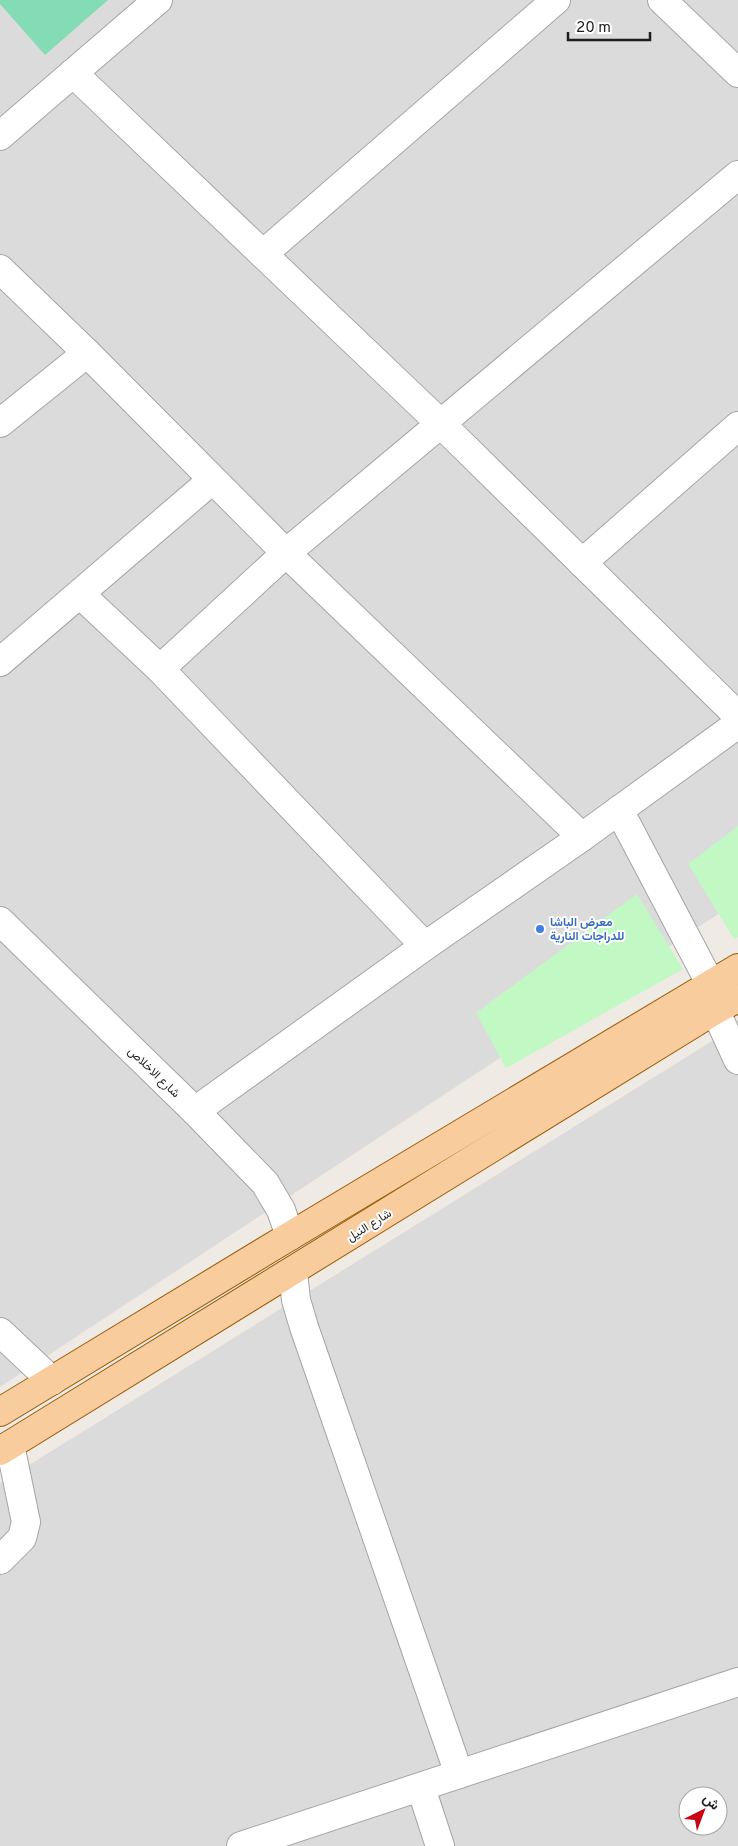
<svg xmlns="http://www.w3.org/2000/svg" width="738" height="1846" font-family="Overpass,Vazirmatn,sans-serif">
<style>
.residential{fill:#dcdbdb;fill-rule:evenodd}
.park{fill:#c2f8c3}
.pitch{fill:#84dcb4}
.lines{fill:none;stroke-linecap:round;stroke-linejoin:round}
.minor-casing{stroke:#a5a5a5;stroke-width:30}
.major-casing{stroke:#945b04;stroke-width:30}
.minor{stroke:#fff;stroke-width:28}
.major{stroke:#f9cc9e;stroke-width:28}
.shop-dot{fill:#3f7fe0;stroke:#fff;stroke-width:2}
.labels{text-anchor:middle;stroke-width:4;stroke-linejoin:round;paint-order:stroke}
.shop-label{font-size:12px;font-weight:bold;fill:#366cbe;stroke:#fff;text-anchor:start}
.street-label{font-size:12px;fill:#1e1e1e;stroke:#fff}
</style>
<rect width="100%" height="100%" fill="#efeae4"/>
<!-- residential -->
<g class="residential">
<polygon points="0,0 738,0 738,901 0,1387"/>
<path d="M738,1025V1846H0V1483ZM688,1796H718V1826H688Z"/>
</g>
<!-- park -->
<g class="park">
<polygon points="738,826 738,937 734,939 688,864"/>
<polygon points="637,894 683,969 506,1068 476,1013"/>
</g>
<!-- pitch -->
<polygon class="pitch" points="0,0 108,0 45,55 0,4"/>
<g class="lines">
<defs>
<g id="minor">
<polyline points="662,0 738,73"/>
<polyline points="73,73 441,424 738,716"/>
<polyline points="0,136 158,0"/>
<polyline points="263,254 556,0"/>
<polyline points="0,269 87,353 286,553 582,837"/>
<polyline points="0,423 87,353"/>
<polyline points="582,563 738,426"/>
<polyline points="80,594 160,669 425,946"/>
<polyline points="0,662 212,480"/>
<polyline points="160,669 286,553 738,175"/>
<polyline points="619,810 710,983"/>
<polyline points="0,921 195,1111 265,1183 281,1210 290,1236"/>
<polyline points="715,1010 738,1060"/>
<polyline points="195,1111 425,946 582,837 738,724"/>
<polyline points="293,1272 296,1300 304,1327 459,1774"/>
<polyline points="0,1332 52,1381"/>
<polyline points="0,1560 22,1538 26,1522 10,1445"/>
<polyline points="421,1788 440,1846"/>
<polyline points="241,1846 738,1682"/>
</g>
<g id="major">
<polyline points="0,1412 290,1236 738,968"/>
<polyline points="0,1451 715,1010 738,998"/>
</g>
</defs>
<!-- minor casing -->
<use href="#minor" class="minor-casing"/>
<!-- major casing -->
<use href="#major" class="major-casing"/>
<!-- minor -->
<use href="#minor" class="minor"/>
<!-- major -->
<use href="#major" class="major"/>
</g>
<!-- markers -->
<circle class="shop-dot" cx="540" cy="929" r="5"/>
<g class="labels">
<!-- shop labels -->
<g class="shop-label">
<text x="550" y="926">معرض الباشا<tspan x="550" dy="14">للدراجات النارية</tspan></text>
</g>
<!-- street labels -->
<g class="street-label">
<text transform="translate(154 1072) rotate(44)" y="4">شارع الاخلاص</text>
<text transform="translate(369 1225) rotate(-32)" y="4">شارع النيل</text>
</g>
</g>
<!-- north arrow -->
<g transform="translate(703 1811) rotate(42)"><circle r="24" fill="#ffffff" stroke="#a5a5a5"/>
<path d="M0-4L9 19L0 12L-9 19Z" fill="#c70512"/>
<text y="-8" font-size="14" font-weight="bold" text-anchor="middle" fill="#1e1e1e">ش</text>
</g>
<!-- scale -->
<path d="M568 32v8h82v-8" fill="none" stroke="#1e1e1e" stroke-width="2.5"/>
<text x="576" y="32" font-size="15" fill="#1e1e1e" stroke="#ffffff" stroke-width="4" paint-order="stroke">20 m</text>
</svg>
